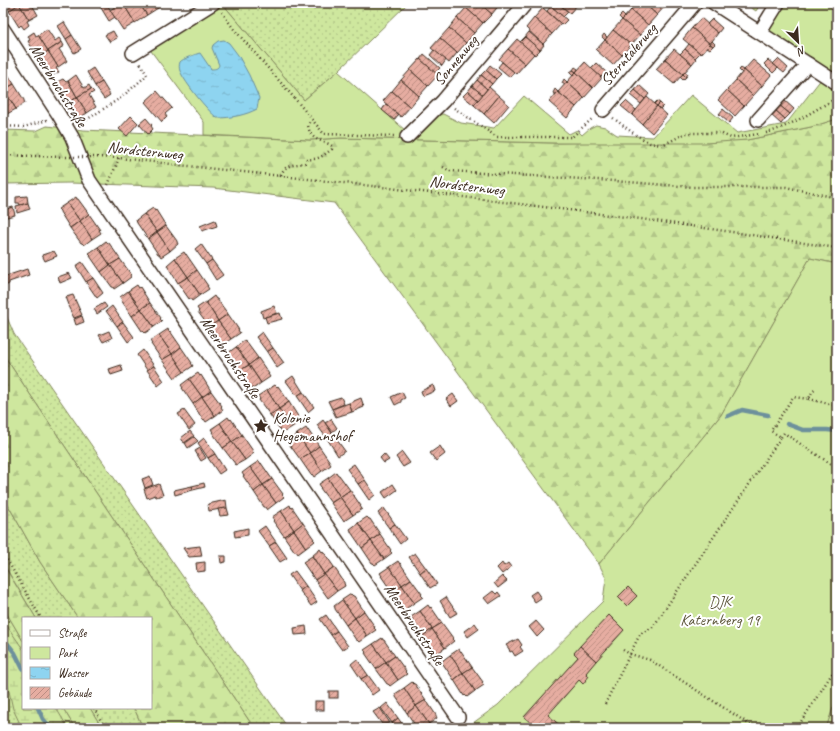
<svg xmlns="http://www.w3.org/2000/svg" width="840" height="731" font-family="Caveat,sans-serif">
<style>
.grass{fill:url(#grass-dots);stroke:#84885e}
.forest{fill:url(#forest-firs);stroke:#84885e}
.wetland{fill:url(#wetland-marsh);stroke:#84885e}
.park{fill:#cee79e;stroke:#84885e}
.water{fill:url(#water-ripples);stroke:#6d909c}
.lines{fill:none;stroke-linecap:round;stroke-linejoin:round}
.stream{stroke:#6d909c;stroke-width:4.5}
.building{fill:url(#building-hatch);stroke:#3b2a1e}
.street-casing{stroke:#3b2a1e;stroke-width:16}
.path{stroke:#3b2a1e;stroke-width:2.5;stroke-dasharray:1 3;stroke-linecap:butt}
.street{stroke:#fff;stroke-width:13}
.path-bridge{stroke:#3b2a1e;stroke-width:2.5;stroke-dasharray:1 3;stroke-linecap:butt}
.labels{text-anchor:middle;stroke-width:4;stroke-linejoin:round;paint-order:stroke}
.street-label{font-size:16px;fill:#3b2a1e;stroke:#fff}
.poi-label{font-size:16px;fill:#3b2a1e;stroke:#fff;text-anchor:start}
.park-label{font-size:16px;fill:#60593e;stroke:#fff}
</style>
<defs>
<pattern id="grass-dots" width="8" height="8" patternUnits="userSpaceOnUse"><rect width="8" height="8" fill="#cee79e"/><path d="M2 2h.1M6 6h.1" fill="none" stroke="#b2c688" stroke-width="1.8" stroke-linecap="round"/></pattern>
<pattern id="forest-firs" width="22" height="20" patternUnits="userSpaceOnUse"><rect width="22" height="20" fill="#cee79e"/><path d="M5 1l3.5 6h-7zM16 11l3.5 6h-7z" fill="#b2c688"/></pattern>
<pattern id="wetland-marsh" width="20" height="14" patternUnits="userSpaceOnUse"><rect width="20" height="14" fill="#cee79e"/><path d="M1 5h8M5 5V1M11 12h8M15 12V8" fill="none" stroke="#b2c688"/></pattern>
<pattern id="water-ripples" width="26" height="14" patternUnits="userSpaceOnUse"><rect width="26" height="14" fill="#8ed4f0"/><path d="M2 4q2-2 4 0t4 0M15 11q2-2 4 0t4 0" fill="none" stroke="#7bb6cd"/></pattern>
<pattern id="building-hatch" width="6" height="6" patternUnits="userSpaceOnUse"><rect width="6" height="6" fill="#e6ada1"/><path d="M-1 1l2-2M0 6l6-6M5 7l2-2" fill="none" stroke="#bc8d83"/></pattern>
</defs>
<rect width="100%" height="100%" fill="#fff"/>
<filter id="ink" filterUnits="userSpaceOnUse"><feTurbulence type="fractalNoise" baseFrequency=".025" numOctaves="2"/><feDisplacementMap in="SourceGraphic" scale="8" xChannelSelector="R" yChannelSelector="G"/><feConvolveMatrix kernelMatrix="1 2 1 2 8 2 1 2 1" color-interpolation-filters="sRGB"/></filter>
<g filter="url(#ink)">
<!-- grass -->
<g class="grass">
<polygon points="222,3 408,3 338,71 304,100"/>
<polygon points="744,3 761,3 756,11"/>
<polygon points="3,308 14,334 288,728 254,728 3,354"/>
<polygon points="3,496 40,562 78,618 36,618 3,563"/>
<polygon points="3,607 23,641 23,708 63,708 75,728 3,728"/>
<polygon points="90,708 134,708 143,728 102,728"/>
</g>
<!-- forest -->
<g class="forest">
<polygon points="837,119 837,264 810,258 721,415 599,564 334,203 213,188 70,183 3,184 3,130 36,131 47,126 83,130 310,140 341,138 554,143 747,140 811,127"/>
<polygon points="3,354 254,728 143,728 134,708 151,708 151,618 78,618 40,562 3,496"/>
<polygon points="3,564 36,618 23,618 23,641 3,607"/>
<polygon points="837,696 837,728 826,728 836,698"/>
<polygon points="63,708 90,708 102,728 75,728"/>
</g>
<!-- wetland -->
<polygon class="wetland" points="3,620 23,649 23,708 56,708 68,728 22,728 13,709 6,678 3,672"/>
<!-- park -->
<g class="park">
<polygon points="209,3 222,3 304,100 338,71 406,131 436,115 443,114 461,123 494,128 524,96 569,134 577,130 582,135 590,128 596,125 605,127 617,135 653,137 691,95 737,133 786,124 822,78 837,87 837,119 811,127 747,140 705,143 554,143 341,138 310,140 204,135 204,122 145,43"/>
<polygon points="783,3 837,3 837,81 763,34"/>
<polygon points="810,258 837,264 837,696 826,728 466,728 498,705 603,601 606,578 599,564 721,415"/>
</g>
<!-- water -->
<path class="water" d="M224,40L229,43L238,55L249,75L259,98L257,109C246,115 231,118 217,118C207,110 185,83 180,71C179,68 179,65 180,62C182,59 196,54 200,53L211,69C214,69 218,69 219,65L212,48L213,45L218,41Z"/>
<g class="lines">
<!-- stream -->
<g class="stream">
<polyline points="728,416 742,410 768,415"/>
<polyline points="787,424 803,430 827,430 837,431"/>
<polyline points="3,638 15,653 23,669"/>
<polyline points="38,708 43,719 51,728"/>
</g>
</g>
<!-- building -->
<g class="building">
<polygon points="4,3 18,3 19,4 9,11"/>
<polygon points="21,3 31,3 38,15 29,20 19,4"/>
<polygon points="98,3 106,3 115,17 109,21"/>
<polygon points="121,3 123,3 135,23 123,30 110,10"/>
<polygon points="123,3 139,3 147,15 135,23"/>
<polygon points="139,3 155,3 158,8 147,15"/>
<polygon points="155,3 166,3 158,8"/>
<polygon points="470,3 479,3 492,14 483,23 466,8"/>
<polygon points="479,3 500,3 500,4 492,14"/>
<polygon points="554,3 558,3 568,12 563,17 551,6"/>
<polygon points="558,3 578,3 578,4 570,13"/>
<polygon points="637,3 644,3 657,15 648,25 631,10"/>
<polygon points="644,3 664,3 666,5 657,15"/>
<polygon points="19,4 29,20 27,21 29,25 24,29 21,25 19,27 9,11"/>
<polygon points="630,4 634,7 631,10 628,7"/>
<polygon points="551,6 567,20 562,25 547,11"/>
<polygon points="466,8 483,23 474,33 457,18"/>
<polygon points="543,8 561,24 552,34 534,18"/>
<polygon points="631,10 648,25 640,35 622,20"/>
<polygon points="622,14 625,17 622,20 619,17"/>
<polygon points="457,18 474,33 466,43 449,28"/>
<polygon points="534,18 552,34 543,44 526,28"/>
<polygon points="701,18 718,33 710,44 692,28"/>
<polygon points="712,19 722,28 718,33 707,24"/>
<polygon points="622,20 640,35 631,45 613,30"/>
<polygon points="64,22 72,35 66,39 58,26"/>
<polygon points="449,28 466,43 457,53 440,38"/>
<polygon points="692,28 710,44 701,54 683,39"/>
<polygon points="47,29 55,41 59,38 62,42 48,51 38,35"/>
<polygon points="613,30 631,45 622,55 605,40"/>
<polygon points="113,31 117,38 110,42 105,35"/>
<polygon points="34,32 36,36 38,35 48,51 38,58 28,41 30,40 28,36"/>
<polygon points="529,32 544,45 540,50 525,37"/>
<polygon points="604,34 607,37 605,40 602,37"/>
<polygon points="72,35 81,49 74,53 66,39"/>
<polygon points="525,37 540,50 535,55 520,42"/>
<polygon points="440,38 457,53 449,63 431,48"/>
<polygon points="517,39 534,54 525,64 508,49"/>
<polygon points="605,40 622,55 613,65 596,50"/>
<polygon points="712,41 715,44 713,46 710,44"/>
<polygon points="62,42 64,46 59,49 67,61 58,67 48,51"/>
<polygon points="689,44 700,53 695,58 685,49"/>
<polygon points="710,44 713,46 710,49 707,47"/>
<polygon points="508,49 525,64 516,74 499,59"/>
<polygon points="674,49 692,64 683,74 665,59"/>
<polygon points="685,49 696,59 692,64 680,54"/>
<polygon points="434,50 446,60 442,66 430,55"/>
<polygon points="48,51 58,67 56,68 59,72 53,75 51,71 48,73 38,58"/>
<polygon points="424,54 440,68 435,73 420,59"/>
<polygon points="420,59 438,75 428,86 410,70"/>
<polygon points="665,59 683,74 674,84 656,69"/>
<polygon points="778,59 788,68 784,73 773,64"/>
<polygon points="753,60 771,75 762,86 744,70"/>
<polygon points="768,60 778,68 773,73 764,64"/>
<polygon points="502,62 514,72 510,77 498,67"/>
<polygon points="585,62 602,78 593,88 576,72"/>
<polygon points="596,63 606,72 601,77 591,68"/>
<polygon points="490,65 501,74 496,79 486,70"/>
<polygon points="575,67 578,69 576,72 573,70"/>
<polygon points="3,68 4,68 14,84 4,90 3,88"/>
<polygon points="93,68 102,82 95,86 87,72"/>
<polygon points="741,68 744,70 742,73 739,70"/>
<polygon points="410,70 428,86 419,96 401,80"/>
<polygon points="486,70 496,79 492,84 481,75"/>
<polygon points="573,70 576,72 573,75 570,72"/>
<polygon points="744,70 762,86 753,96 736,80"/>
<polygon points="576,72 593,88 584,98 567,82"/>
<polygon points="685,72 688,74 686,77 683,74"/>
<polygon points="683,74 686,77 683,80 680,77"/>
<polygon points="76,75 84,88 89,85 91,89 77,97 68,81"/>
<polygon points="481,75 492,84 487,89 477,80"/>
<polygon points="63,79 66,82 68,81 77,97 67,104 57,88 60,86 57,82"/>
<polygon points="564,79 567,82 565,85 562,83"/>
<polygon points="401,80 419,96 410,107 392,91"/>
<polygon points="477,80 487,89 483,95 472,86"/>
<polygon points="736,80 753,96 744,106 727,90"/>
<polygon points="102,82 110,95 104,99 95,86"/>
<polygon points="567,82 584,98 576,107 558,92"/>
<polygon points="14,84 24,100 24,101 25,103 16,109 4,90"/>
<polygon points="639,85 649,94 645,99 635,90"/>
<polygon points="472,86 483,95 478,100 468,91"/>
<polygon points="489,87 499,96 484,114 474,105"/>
<polygon points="91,89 94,92 89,95 96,107 87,113 77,97"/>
<polygon points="555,89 558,92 556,95 553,93"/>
<polygon points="4,90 16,109 7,114 3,109 3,91"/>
<polygon points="635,90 645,99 641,104 630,95"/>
<polygon points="727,90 744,106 735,116 718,100"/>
<polygon points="157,91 172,108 165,114 167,117 162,122 145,102"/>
<polygon points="392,91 410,107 401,117 383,101"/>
<polygon points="468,91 478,100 474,105 463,96"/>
<polygon points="558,92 576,107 567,118 549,102"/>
<polygon points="499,96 509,105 494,123 484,114"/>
<polygon points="77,97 87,113 77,120 67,104"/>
<polygon points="647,97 657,106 642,124 632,115"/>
<polygon points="784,100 794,109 790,114 779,105"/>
<polygon points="626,101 636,110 632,115 621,106"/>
<polygon points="657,101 660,103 657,106 654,104"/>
<polygon points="660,103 663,106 660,109 657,106"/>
<polygon points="386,104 398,115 394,120 382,110"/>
<polygon points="779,105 790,114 785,119 775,110"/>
<polygon points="657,106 667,115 652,133 642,124"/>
<polygon points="723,109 733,118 729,123 719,114"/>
<polygon points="775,110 785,119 781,124 771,115"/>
<polygon points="131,116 138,123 127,136 119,129"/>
<polygon points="146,118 152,125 151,126 153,129 148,134 139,124"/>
<polygon points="27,196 28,203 20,205 19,203 16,203 16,197"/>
<polygon points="76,197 77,199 78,199 89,214 80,221 67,203"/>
<polygon points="28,203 30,209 17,213 16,206"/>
<polygon points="67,203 80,221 70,228 60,212 60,211 58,209"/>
<polygon points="13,207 15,215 3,218 3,210"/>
<polygon points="153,208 155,211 156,210 166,226 157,232 144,214"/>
<polygon points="89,214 100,230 99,230 101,233 92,239 80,221"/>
<polygon points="144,214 157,232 148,239 137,223 136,220"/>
<polygon points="215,220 217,226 202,231 200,226"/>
<polygon points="80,221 92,239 84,245 82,243 81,243 70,228"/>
<polygon points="166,226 177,241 177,242 178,244 170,251 157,232"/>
<polygon points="157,232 170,251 161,257 159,254 158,254 148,239"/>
<polygon points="106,241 108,243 109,243 120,259 110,265 98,247"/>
<polygon points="201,244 212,260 206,264 195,249"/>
<polygon points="98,247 110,265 101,272 90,256 91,255 89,253"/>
<polygon points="54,251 57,256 45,261 42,255"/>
<polygon points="184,252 186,255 186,254 197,270 188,277 175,258"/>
<polygon points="175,258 188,277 178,283 168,267 167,265"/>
<polygon points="120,259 131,274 130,275 131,277 123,283 110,265"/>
<polygon points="212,260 223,275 216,280 206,264"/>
<polygon points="82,262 93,278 86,282 76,266"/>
<polygon points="110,265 123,283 114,289 113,287 112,287 101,272"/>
<polygon points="27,269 29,275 9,282 9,284 3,287 3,277"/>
<polygon points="197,270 208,286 207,286 209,289 200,295 188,277"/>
<polygon points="69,273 72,278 60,283 58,277"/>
<polygon points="188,277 200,295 192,301 190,298 189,299 178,283"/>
<polygon points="93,278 103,293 97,298 86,282"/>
<polygon points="137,285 139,288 140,287 150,303 141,309 128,291"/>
<polygon points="128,291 141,309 132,316 121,300 122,300 120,297"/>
<polygon points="73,295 82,315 74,318 68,306 69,305 66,297"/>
<polygon points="214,296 216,299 217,299 228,314 218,321 206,302"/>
<polygon points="206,302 218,321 209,327 198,312 199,311 197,308"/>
<polygon points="104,303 107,307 97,314 94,309"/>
<polygon points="150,303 161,318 160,319 162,321 154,327 141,309"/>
<polygon points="112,306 123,322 117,326 106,311"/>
<polygon points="274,306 277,313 263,318 261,311"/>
<polygon points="141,309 154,327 145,333 143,331 142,331 132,316"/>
<polygon points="280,313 282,319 267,323 265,317"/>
<polygon points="228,314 239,330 238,330 240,333 231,339 218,321"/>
<polygon points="82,316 84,322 76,325 74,319"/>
<polygon points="218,321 231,339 222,345 220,342 220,343 209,327"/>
<polygon points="123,322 134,337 128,342 117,326"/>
<polygon points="168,329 169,332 170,331 181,347 172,354 159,335"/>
<polygon points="109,331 112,338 103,342 99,335"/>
<polygon points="262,332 273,348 267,352 256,337"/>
<polygon points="159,335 172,354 162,360 151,344 152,344 150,341"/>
<polygon points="245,340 246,343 247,343 258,358 249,365 236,347"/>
<polygon points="181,347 192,363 191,363 193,366 184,372 172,354"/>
<polygon points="236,347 249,365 239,371 229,356 229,355 228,353"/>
<polygon points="273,348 284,363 277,368 267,352"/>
<polygon points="143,350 154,366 147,370 137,355"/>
<polygon points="172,354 184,372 175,378 162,360"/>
<polygon points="258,358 269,374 268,374 270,377 261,383 249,365"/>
<polygon points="121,365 123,371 111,375 109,369"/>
<polygon points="249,365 261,383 253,389 251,386 250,387 239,371"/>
<polygon points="154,366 164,381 158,386 147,370"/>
<polygon points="198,373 200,376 201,375 211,391 202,397 189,379"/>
<polygon points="293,376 303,392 297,396 286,381"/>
<polygon points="189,379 202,397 193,404 182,388 183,388 181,385"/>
<polygon points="275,385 277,387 278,386 289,402 279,409 267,390"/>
<polygon points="433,385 435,391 423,396 421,391"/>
<polygon points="267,390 279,409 270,415 259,400 260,399 258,396"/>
<polygon points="211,391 222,406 221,407 223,410 215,416 202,397"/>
<polygon points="303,392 314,407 308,412 297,396"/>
<polygon points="402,392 405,398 401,400 401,402 395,405 391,397"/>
<polygon points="453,394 458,401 451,406 446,399"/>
<polygon points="202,397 215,416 206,422 204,419 203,420 193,404"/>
<polygon points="341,397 344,404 332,409 328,401"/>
<polygon points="361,398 364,407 352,412 349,403"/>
<polygon points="289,402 299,418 301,421 292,427 279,409"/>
<polygon points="349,403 352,412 336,417 332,409"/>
<polygon points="279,409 292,427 283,433 281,430 281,431 270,415"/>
<polygon points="184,410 195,425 189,430 178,414"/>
<polygon points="228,417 230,420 231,419 242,435 232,442 220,423"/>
<polygon points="331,419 337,428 332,432 325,423"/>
<polygon points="323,420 334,436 328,440 317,425"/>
<polygon points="220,423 232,442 223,448 212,432 213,432 211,429"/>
<polygon points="306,428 308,431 308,430 319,446 310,453 297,434"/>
<polygon points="190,431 194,436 184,443 181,438"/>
<polygon points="297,434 310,453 300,459 289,444 290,443 289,441"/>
<polygon points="242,435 253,451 252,451 254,453 245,460 232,442"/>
<polygon points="334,436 345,451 338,456 328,440"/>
<polygon points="194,437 198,441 188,448 185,443"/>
<polygon points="204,438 215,454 208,458 198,443"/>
<polygon points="232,442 245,460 236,465 223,448"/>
<polygon points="319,446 330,462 329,462 331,465 322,471 310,453"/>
<polygon points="440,446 445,454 436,461 430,453"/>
<polygon points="200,448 206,458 201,461 195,451"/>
<polygon points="402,452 410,463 403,467 396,457"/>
<polygon points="310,453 322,471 314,477 312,474 311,475 300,459"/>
<polygon points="215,454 225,470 219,474 208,458"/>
<polygon points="384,454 389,460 384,463 380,458"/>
<polygon points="259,461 261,464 261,463 272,479 263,485 250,467"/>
<polygon points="354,464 365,480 358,484 347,469"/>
<polygon points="250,467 263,485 254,492 243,476 244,476 242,473"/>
<polygon points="336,472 338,475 339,475 350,490 340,497 328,478"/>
<polygon points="150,476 153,485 145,488 142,479"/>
<polygon points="328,478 340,497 331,503 320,488 321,487 319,484"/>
<polygon points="272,479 283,494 282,495 284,497 276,503 263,485"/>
<polygon points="365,480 375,495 369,500 358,484"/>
<polygon points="204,483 205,487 193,490 192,486"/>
<polygon points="159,484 163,495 156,497 155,495 147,498 144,489"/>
<polygon points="393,484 397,490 386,498 382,492"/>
<polygon points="263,485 276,503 267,510 265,507 264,507 254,492"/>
<polygon points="192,486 193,490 175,495 174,490"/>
<polygon points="350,490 361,506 360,506 362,509 353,515 340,497"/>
<polygon points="340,497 353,515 344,521 342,518 342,519 331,503"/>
<polygon points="226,500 227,508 209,511 208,504"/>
<polygon points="290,505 291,508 292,507 303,523 294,530 281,511"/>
<polygon points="227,508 229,515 220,516 218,509"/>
<polygon points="384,508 395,524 389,528 378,513"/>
<polygon points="281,511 294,530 284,536 273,521 274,520 272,517"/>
<polygon points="367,517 369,519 370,519 380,534 371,541 358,523"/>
<polygon points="303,523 314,539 313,539 315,541 306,548 294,530"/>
<polygon points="358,523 371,541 362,548 351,532 351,531 350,529"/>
<polygon points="395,524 406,539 400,544 389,528"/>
<polygon points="265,526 276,542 269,546 258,531"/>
<polygon points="248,528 248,535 235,537 234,531"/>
<polygon points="294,530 306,548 298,554 296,551 295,552 284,536"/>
<polygon points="380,534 391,550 390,551 392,553 384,559 371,541"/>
<polygon points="371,541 384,559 375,565 373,563 372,563 362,548"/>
<polygon points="276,542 287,558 280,562 269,546"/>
<polygon points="200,546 202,556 189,557 183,548"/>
<polygon points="320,549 322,552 323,551 334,567 324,574 312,556"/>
<polygon points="415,553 426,568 420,573 409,557"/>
<polygon points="220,556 226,556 226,562 221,563"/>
<polygon points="312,556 324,574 315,580 304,564 305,564 303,562"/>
<polygon points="398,561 400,564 400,563 411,579 402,585 389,567"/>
<polygon points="205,562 205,571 197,572 196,563"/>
<polygon points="502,563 504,566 508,563 511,567 502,574 497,568"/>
<polygon points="334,567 344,582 344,583 345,586 337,591 324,574"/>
<polygon points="389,567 402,585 392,592 381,576 382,576 380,573"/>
<polygon points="426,568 437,584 430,588 420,573"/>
<polygon points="295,571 306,586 300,591 289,575"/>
<polygon points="324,574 337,591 328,598 315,580"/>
<polygon points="502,576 507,581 498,588 494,583"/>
<polygon points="411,579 422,594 421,595 423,597 414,603 402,585"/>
<polygon points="402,585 414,603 406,609 404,607 403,607 392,592"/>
<polygon points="306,586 317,602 311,606 300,591"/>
<polygon points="628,587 637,596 627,606 618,597"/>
<polygon points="493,591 496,594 498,592 501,596 489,604 484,598"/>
<polygon points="536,591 541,598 535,602 530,595"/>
<polygon points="351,594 353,596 354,596 364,611 355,618 342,600"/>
<polygon points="446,597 457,613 450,617 440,601"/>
<polygon points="342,600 355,618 346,625 335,609 335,608 334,606"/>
<polygon points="428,605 430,608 431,607 442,623 432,629 420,611"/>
<polygon points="364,611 375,627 374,628 376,630 367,636 355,618"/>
<polygon points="420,611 432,629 423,636 412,620 413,620 411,617"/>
<polygon points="326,615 337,631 331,635 320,619"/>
<polygon points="609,615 624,630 596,661 580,646"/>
<polygon points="355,618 367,636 359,642 357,640 356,640 346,625"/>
<polygon points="536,621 544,630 537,637 529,627"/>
<polygon points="442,623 453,638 452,639 454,641 445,648 432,629"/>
<polygon points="475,623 479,629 468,637 464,631"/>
<polygon points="306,626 307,634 295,635 294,628"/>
<polygon points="432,629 445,648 436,654 435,651 434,652 423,636"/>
<polygon points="337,631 348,646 342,650 331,635"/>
<polygon points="382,638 383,640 384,640 395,656 386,662 373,644"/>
<polygon points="518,639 522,645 520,647 523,651 515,656 512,651 510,652 509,649 506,645"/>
<polygon points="373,644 386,662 376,669 365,653 366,652 364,650"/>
<polygon points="580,646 596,661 586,673 589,676 583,684 579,680 548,715 563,728 537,728 524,717 578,657 574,653"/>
<polygon points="459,649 461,652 461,651 472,667 463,673 450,655"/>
<polygon points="450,655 463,673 454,680 443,664 442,661"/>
<polygon points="395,656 406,671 405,672 407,674 398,680 386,662"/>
<polygon points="357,659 368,675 361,679 351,664"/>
<polygon points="386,662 398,680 390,686 388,684 387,684 376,669"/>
<polygon points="472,667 483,682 482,683 484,685 475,691 463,673"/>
<polygon points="463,673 475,691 467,697 465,695 464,696 454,680"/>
<polygon points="368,675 379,690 372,695 361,679"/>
<polygon points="412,682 414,684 415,684 426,700 416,706 404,688"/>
<polygon points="404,688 416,706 407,713 396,697 396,696 395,694"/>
<rect x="329" y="691" width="9" height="7"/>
<polygon points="426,700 436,715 436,716 437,718 429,724 416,706"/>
<rect x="315" y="701" width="9" height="9"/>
<polygon points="387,703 398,718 392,723 381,708"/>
<polygon points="416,706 429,724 423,728 417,728 407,713"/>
<polygon points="380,708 390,723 382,724 373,712"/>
<polygon points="398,718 405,728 395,728 392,723"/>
</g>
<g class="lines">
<defs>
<g id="street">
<polyline points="714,3 837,83"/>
<polyline points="3,29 59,115 72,137 89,180 458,717"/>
<polyline points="760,32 778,3"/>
<polyline points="133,53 213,3"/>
<polyline points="603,110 695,3"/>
<polyline points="758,120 808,64"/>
<polyline points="407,137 443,101 526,3"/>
</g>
</defs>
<!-- street casing -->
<use href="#street" class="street-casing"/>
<!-- path -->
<g class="path">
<polyline points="222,12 233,28 296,100 324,134 395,136"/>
<polyline points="454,108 497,137 572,137 593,118"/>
<polyline points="613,118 636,135 650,143 661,145 671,141 686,133 720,133 731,138 759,134"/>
<polyline points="80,125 83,122 122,97 147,75 140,63"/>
<polyline points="3,126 24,127 47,120"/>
<path d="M766,133C792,126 814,110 837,98"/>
<polyline points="3,155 66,157"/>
<polyline points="93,157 119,158 206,168 272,175 390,188 641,219 739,233 837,248"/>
<polyline points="443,167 450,171 614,181 693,187 786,187 837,198"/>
<path d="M281,175C285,164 294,165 305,163L307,159C318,160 323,156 332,149V146L329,144C317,139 310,139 308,125L311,120"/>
<polyline points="108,185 119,158"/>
<polyline points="809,399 837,406"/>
<polyline points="781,437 784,433 837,468"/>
<polyline points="3,553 41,618"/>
<polyline points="623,650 630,654 650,660 755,728"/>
<polyline points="605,704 640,634 653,627 781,437 771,431 793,397 809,399 812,392 816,389"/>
<polyline points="94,708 105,728"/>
<polyline points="797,728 837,666"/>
</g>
<!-- street -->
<use href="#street" class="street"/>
<!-- path-bridge -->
<polyline class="path-bridge" points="66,157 93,157"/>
</g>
</g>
<!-- icons -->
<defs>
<symbol id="sight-bare" viewBox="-9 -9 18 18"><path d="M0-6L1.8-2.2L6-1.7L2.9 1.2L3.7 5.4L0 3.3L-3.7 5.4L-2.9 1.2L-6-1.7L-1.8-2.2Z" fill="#3b2a1e" stroke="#fff" stroke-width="2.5" paint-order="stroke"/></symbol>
</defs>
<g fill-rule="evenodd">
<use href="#sight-bare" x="250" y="415" width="22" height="22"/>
</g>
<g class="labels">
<!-- street labels -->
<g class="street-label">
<text transform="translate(628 54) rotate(-49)" y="6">Sterntalerweg</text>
<text transform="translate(455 60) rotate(-50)" y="6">Sonnenweg</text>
<text transform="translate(59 85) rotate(58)" y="6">Meerbruchstraße</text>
<text transform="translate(145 150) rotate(6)" y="6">Nordsternweg</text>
<text transform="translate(467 185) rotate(7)" y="6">Nordsternweg</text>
<text transform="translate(231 357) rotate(56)" y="6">Meerbruchstraße</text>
<text transform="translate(415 624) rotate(56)" y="6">Meerbruchstraße</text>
</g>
<!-- poi labels -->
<g class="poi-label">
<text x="273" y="423">Kolonie<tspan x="273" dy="18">Hegemannshof</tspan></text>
</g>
<!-- park labels -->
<g class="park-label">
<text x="720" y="607">DJK<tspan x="720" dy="18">Katernberg 19</tspan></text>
</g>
</g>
<!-- margin -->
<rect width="840" height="731" fill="none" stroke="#fff" stroke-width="16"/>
<rect x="8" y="8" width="824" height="715" fill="none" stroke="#3b2a1e" stroke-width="1.5" filter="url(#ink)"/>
<!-- legend -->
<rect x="22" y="617" width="130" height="92" fill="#ffffff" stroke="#b1aaa5"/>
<rect x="30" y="630" width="20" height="6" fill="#ffffff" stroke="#b1aaa5"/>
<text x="58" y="637" font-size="12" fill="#3b2a1e">Straße</text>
<rect x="30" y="647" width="20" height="12" fill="#cee79e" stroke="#b1aaa5"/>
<text x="58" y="657" font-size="12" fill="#3b2a1e">Park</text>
<rect x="30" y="667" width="20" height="12" fill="url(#water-ripples)" stroke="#b1aaa5"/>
<text x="58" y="677" font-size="12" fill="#3b2a1e">Wasser</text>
<rect x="30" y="687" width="20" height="12" fill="url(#building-hatch)" stroke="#b1aaa5"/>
<text x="58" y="697" font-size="12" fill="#3b2a1e">Gebäude</text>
<!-- north arrow -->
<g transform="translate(798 42) rotate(155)" stroke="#ffffff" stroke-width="3" paint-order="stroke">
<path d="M0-3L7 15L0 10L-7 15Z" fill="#3b2a1e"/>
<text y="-6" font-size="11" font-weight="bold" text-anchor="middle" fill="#3b2a1e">N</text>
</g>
</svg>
